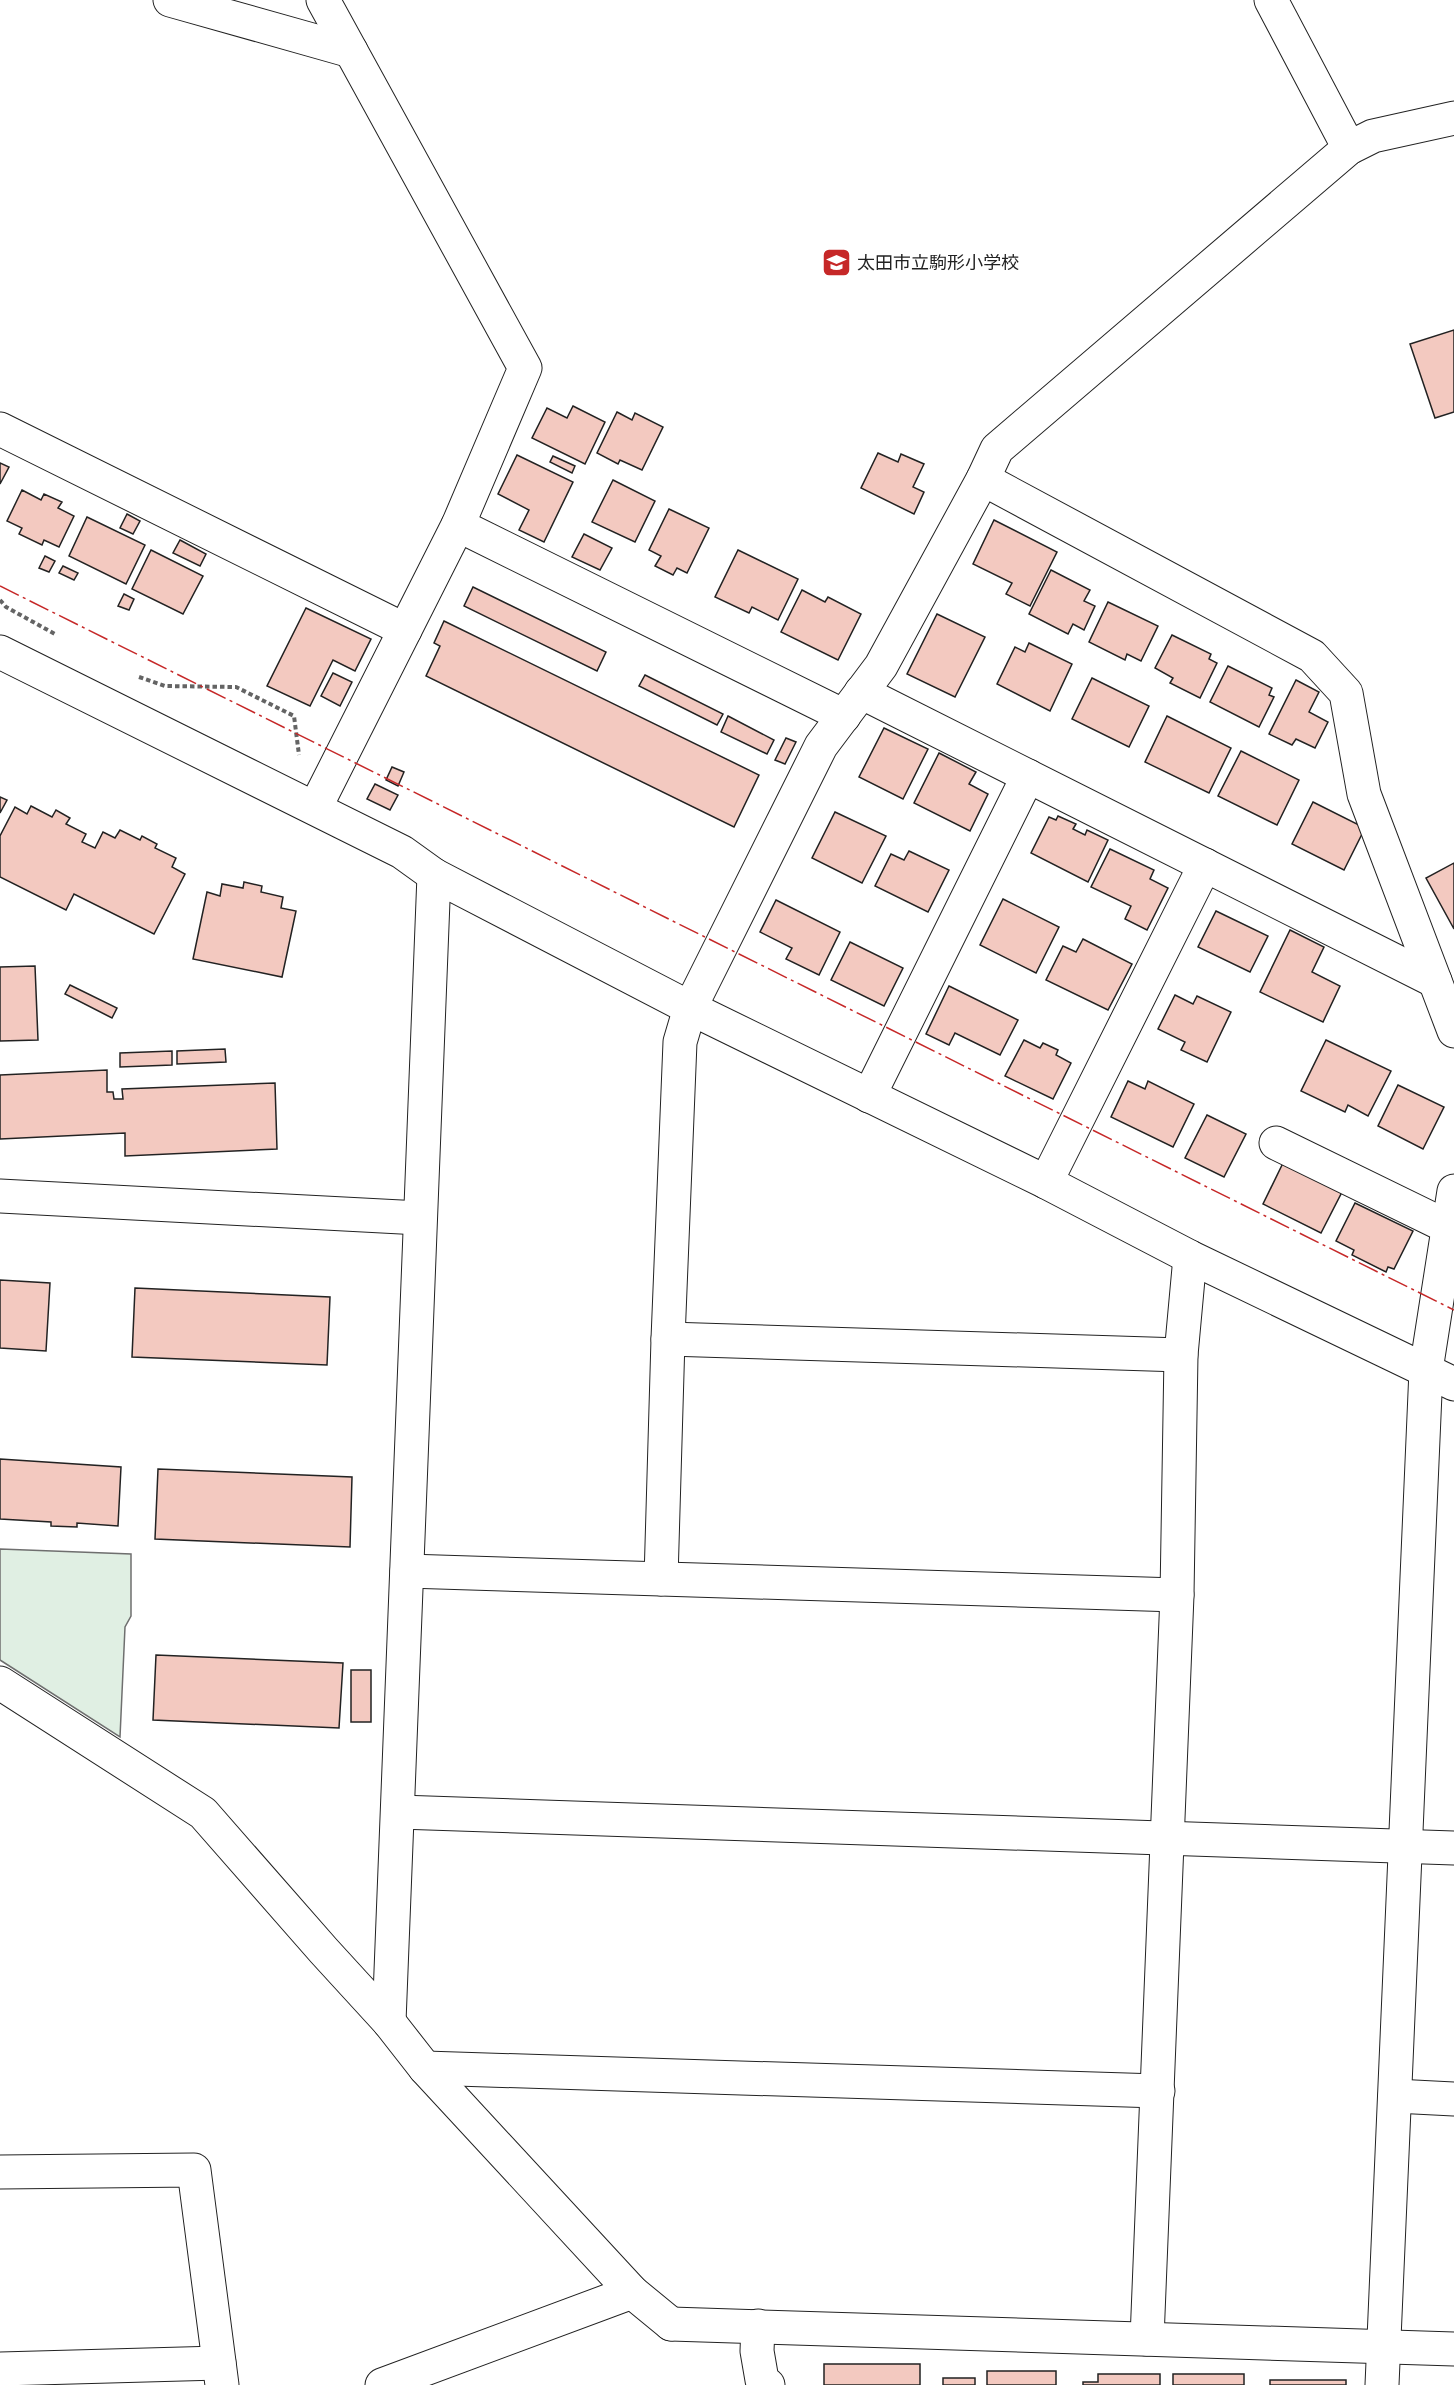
<svg xmlns="http://www.w3.org/2000/svg" width="1454" height="2385" font-family="Ubuntu,'Noto Sans JP',sans-serif">
<style>
.green{fill:#e0efe3;stroke:#6f6f6f;stroke-width:1.5}
.building{fill:#f3c9c0;stroke:#222;stroke-width:1.5}
.lines{fill:none;stroke-linecap:round;stroke-linejoin:round}
.minor-casing{stroke:#222;stroke-width:35}
.tertiary-casing{stroke:#222;stroke-width:35}
.path{stroke:#646464;stroke-width:4;stroke-dasharray:4.5 3;stroke-linecap:butt}
.minor{stroke:#fff;stroke-width:33}
.tertiary{stroke:#fff;stroke-width:33}
.power{stroke:#c62828;stroke-width:1.5;stroke-dasharray:21 4.5 3 4.5;stroke-linecap:butt}
.labels{text-anchor:middle;stroke-width:4.5;stroke-linejoin:round;paint-order:stroke}
.poi-label{font-size:18px;fill:#222;stroke:#fff;text-anchor:start}
</style>
<rect width="100%" height="100%" fill="#fff"/>
<!-- green -->
<polygon class="green" points="0,1549 131,1554 131,1616 125,1627 120,1737 0,1660"/>
<!-- building -->
<g class="building">
<polygon points="1454,330 1454,412 1435,418 1410,344"/>
<polygon points="573,406 605,422 585,464 532,438 547,408 567,418"/>
<polygon points="617,412 632,420 635,413 663,427 642,470 620,460 618,464 597,453"/>
<polygon points="878,453 898,462 901,454 924,464 913,487 924,492 914,514 861,488"/>
<polygon points="517,455 573,482 544,542 519,530 529,510 498,494"/>
<polygon points="553,456 575,466 572,473 550,462"/>
<polygon points="0,463 9,467 0,484"/>
<polygon points="613,480 655,501 635,542 592,522"/>
<polygon points="22,490 41,500 44,494 62,502 58,508 74,516 59,547 44,540 42,545 19,534 22,528 7,521"/>
<polygon points="669,509 709,528 687,573 677,568 673,575 655,566 661,556 649,550"/>
<polygon points="127,514 140,521 133,534 120,528"/>
<polygon points="87,517 145,545 126,584 69,556"/>
<polygon points="994,520 1057,552 1030,606 1006,594 1012,583 973,564"/>
<polygon points="584,534 612,548 600,570 572,557"/>
<polygon points="180,540 206,554 200,566 173,553"/>
<polygon points="151,550 203,576 183,614 132,589"/>
<polygon points="738,550 798,579 778,620 752,607 749,613 715,597"/>
<polygon points="45,556 55,561 49,572 39,568"/>
<polygon points="63,566 78,573 74,580 59,573"/>
<polygon points="1051,570 1090,590 1084,601 1095,606 1084,630 1073,624 1068,634 1029,614"/>
<polygon points="473,587 606,652 597,671 464,606"/>
<polygon points="802,590 825,602 828,597 861,614 838,660 781,632"/>
<polygon points="124,594 134,599 129,610 118,606"/>
<polygon points="1108,602 1158,626 1141,661 1127,654 1125,660 1089,642"/>
<polygon points="306,608 371,639 355,671 333,660 310,706 267,686"/>
<polygon points="937,614 985,637 955,697 907,674"/>
<polygon points="444,621 759,775 734,827 426,676 440,646 434,643"/>
<polygon points="1172,635 1211,654 1209,659 1217,663 1200,698 1170,683 1173,678 1155,668"/>
<polygon points="1029,643 1072,664 1050,711 997,684 1015,647 1025,652"/>
<polygon points="1228,666 1272,688 1269,695 1274,697 1259,727 1210,702"/>
<polygon points="333,673 352,682 340,706 321,696"/>
<polygon points="645,675 723,714 717,725 639,686"/>
<polygon points="1092,678 1149,706 1129,747 1072,719"/>
<polygon points="1296,680 1319,692 1309,712 1328,722 1315,748 1296,739 1292,745 1269,734"/>
<polygon points="728,716 774,740 767,754 721,732"/>
<polygon points="1167,716 1231,748 1209,793 1145,762"/>
<polygon points="884,728 928,749 903,799 859,777"/>
<polygon points="786,738 796,742 785,764 775,760"/>
<polygon points="1241,751 1299,780 1277,825 1218,796"/>
<polygon points="939,753 976,772 969,784 988,794 970,831 914,803"/>
<polygon points="392,767 404,772 398,786 386,780"/>
<polygon points="375,784 398,795 390,810 367,799"/>
<polygon points="0,797 7,800 0,813"/>
<polygon points="1313,802 1365,828 1344,870 1292,844"/>
<polygon points="31,806 52,817 56,810 70,818 66,824 86,834 82,842 95,848 103,832 115,838 120,830 140,840 142,836 157,844 155,848 176,858 172,867 185,874 154,934 74,894 66,910 0,877 0,836 15,807 27,814"/>
<polygon points="835,812 886,836 862,883 812,858"/>
<polygon points="1058,816 1076,824 1073,829 1085,835 1087,830 1108,840 1088,882 1031,853 1049,817 1056,820"/>
<polygon points="1110,849 1154,870 1150,879 1168,888 1147,930 1125,919 1131,906 1091,887"/>
<polygon points="909,851 949,870 928,912 875,886 891,854 904,860"/>
<polygon points="1454,863 1454,929 1426,878"/>
<polygon points="244,882 262,886 261,892 283,897 281,908 296,911 282,977 193,959 207,892 220,896 222,884 243,888"/>
<polygon points="1003,899 1059,927 1036,973 980,945"/>
<polygon points="776,900 840,932 819,975 786,959 792,948 760,932"/>
<polygon points="1216,911 1268,936 1250,972 1198,947"/>
<polygon points="1290,930 1324,947 1312,972 1340,986 1323,1022 1260,992"/>
<polygon points="1083,939 1132,964 1108,1010 1046,980 1063,946 1076,952"/>
<polygon points="850,942 903,968 884,1006 831,980"/>
<polygon points="35,966 38,1040 0,1041 0,967"/>
<polygon points="70,985 117,1008 112,1018 65,994"/>
<polygon points="949,986 1018,1020 1000,1055 955,1033 949,1045 926,1034"/>
<polygon points="1175,995 1193,1004 1197,996 1231,1012 1207,1062 1181,1050 1185,1042 1158,1029"/>
<polygon points="1024,1040 1040,1048 1043,1043 1058,1050 1056,1055 1071,1063 1053,1099 1005,1076"/>
<polygon points="1326,1040 1391,1071 1368,1116 1348,1105 1345,1112 1301,1091"/>
<polygon points="225,1049 226,1062 177,1064 177,1051"/>
<polygon points="172,1051 172,1065 120,1067 120,1053"/>
<polygon points="107,1070 107,1092 113,1092 114,1099 123,1099 122,1089 275,1083 277,1149 125,1156 125,1133 0,1139 0,1075"/>
<polygon points="1128,1081 1145,1089 1148,1081 1194,1104 1173,1147 1111,1117"/>
<polygon points="1398,1085 1444,1107 1423,1149 1378,1126"/>
<polygon points="1207,1115 1246,1134 1224,1177 1185,1158"/>
<polygon points="1284,1161 1343,1190 1321,1233 1263,1204"/>
<polygon points="1355,1203 1413,1231 1394,1269 1388,1267 1386,1272 1352,1255 1354,1250 1336,1241"/>
<polygon points="0,1280 50,1283 46,1351 0,1348"/>
<polygon points="135,1288 330,1297 327,1365 132,1357"/>
<polygon points="0,1459 121,1467 118,1526 77,1523 77,1527 51,1526 51,1522 0,1519"/>
<polygon points="158,1469 352,1477 350,1547 155,1539"/>
<polygon points="156,1655 343,1663 339,1728 153,1720"/>
<rect x="351" y="1670" width="20" height="52"/>
<rect x="824" y="2364" width="96" height="21"/>
<rect x="987" y="2371" width="69" height="14"/>
<polygon points="1098,2374 1160,2374 1160,2385 1083,2385 1083,2382 1098,2382"/>
<rect x="1173" y="2374" width="71" height="11"/>
<rect x="943" y="2378" width="32" height="7"/>
<rect x="1270" y="2380" width="76" height="5"/>
</g>
<g class="lines">
<defs>
<g id="minor">
<polyline points="170,0 351,51"/>
<polyline points="1271,0 1349,148"/>
<polyline points="0,429 405,630"/>
<polyline points="983,479 1312,656 1346,693 1364,794 1454,1031"/>
<polyline points="458,525 844,716"/>
<polyline points="0,652 402,852 434,875"/>
<polyline points="861,692 1435,981"/>
<polyline points="315,808 458,525 525,368 323,0"/>
<polyline points="869,1096 1028,776"/>
<polyline points="1276,1143 1448,1227"/>
<polyline points="1046,1182 1205,865"/>
<polyline points="0,1196 420,1218"/>
<polyline points="668,1339 1181,1355"/>
<polyline points="407,1571 1177,1595"/>
<polyline points="661,1579 668,1339 680,1042 690,1008 821,746 881,666 983,479 997,449 1349,148 1373,136 1454,118"/>
<polyline points="0,1683 203,1813 324,1951 389,2022 425,2068 632,2292 671,2324"/>
<polyline points="399,1812 1454,1848"/>
<polyline points="425,2068 1158,2091"/>
<polyline points="1395,2096 1454,2099"/>
<polyline points="0,2172 194,2170 222,2385"/>
<polyline points="758,2326 757,2351 762,2380 768,2385"/>
<polyline points="1147,2339 1177,1595 1181,1355 1190,1257"/>
<polyline points="0,2369 219,2363"/>
<polyline points="382,2385 632,2292"/>
<polyline points="1382,2385 1426,1370 1454,1191"/>
</g>
<g id="tertiary">
<polyline points="389,2022 434,875 690,1008 1046,1182 1190,1257 1454,1384"/>
<polyline points="671,2324 1454,2349"/>
</g>
</defs>
<!-- minor casing -->
<use href="#minor" class="minor-casing"/>
<!-- tertiary casing -->
<use href="#tertiary" class="tertiary-casing"/>
<!-- path -->
<g class="path">
<polyline points="0,600 6,607 55,634"/>
<polyline points="139,677 165,686 236,687 294,716 299,755"/>
</g>
<!-- minor -->
<use href="#minor" class="minor"/>
<!-- tertiary -->
<use href="#tertiary" class="tertiary"/>
<!-- power -->
<polyline class="power" points="0,586 1454,1310"/>
</g>
<!-- icons -->
<defs>
<symbol id="school-square" viewBox="-11 -11 22 22"><rect x="-9" y="-9" width="18" height="18" rx="4" fill="#c62828" stroke="#fff"/><path d="M0-5L7-2L0 1L-7-2ZM-4 1L0 2.5L4 1V4Q0 6-4 4Z" fill="#fff"/></symbol>
</defs>
<g fill-rule="evenodd">
<use href="#school-square" x="820" y="246" width="33" height="33"/>
</g>
<g class="labels">
<!-- poi labels -->
<g class="poi-label">
<text x="857" y="269">太田市立駒形小学校</text>
</g>
</g>
</svg>
